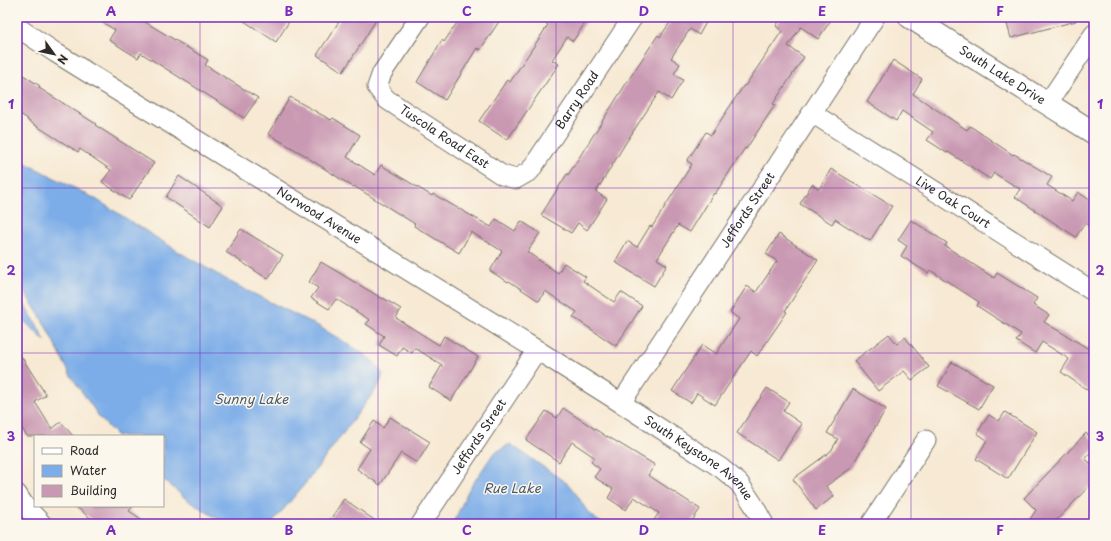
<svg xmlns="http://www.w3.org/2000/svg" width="1111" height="541" font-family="'Playpen Sans',sans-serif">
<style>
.water{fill:#7dade8;stroke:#546c8a}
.building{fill:#c998b2}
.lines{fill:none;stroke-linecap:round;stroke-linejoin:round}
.street-casing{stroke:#726e66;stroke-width:21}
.secondary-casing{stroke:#726e66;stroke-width:24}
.street{stroke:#fff;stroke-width:19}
.secondary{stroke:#fff;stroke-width:22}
.grid{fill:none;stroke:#7b2cbf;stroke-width:1;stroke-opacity:0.55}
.labels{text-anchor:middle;stroke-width:3;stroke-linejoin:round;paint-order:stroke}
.street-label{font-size:12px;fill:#2b2b2b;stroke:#fbf7ec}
.water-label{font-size:13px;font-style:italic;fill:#48586d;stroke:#fbf7ec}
.neatline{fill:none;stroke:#7b2cbf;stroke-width:1.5}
.grid-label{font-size:13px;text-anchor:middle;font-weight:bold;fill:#7b2cbf}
</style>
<rect width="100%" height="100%" fill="#fbf7ec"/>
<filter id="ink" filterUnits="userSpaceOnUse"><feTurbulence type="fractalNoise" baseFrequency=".025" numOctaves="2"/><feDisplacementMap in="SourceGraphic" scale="8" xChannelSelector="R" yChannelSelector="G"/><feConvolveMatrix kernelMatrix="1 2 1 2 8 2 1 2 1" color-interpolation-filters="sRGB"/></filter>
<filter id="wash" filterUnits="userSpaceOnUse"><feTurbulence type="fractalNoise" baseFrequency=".012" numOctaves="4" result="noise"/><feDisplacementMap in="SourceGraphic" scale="16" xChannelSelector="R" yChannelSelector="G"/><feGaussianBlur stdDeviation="0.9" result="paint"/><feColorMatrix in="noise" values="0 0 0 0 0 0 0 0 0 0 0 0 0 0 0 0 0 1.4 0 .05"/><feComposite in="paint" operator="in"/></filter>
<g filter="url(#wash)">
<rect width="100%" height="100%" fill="#f7e9d3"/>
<!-- water -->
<g class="water">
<polygon points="17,158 35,168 94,198 184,255 236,285 318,326 358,350 375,363 383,374 379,385 309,479 271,524 226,524 186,499 163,479 163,436 117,436 100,418 71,376 43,321 17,280"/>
<polygon points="17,293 36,323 45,341 17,314"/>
<polygon points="510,444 568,484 577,495 587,511 598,521 605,524 453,524 468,491 493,454"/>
</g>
<g id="blocks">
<!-- building -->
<g class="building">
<polygon points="94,17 137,17 208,60 205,65 258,98 244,118 141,53 138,58 109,40 115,30"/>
<polygon points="238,17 292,17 276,42"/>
<polygon points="342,17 378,17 343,72 317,55"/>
<polygon points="461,17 502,17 480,50 477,48 445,100 417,82 442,40 444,42"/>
<polygon points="536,17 589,17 573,41 567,37 552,60 559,64 507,140 479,121 507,80 510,82 548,25"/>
<polygon points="672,17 709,17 699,35 690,29 671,58 680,64 674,74 683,80 671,100 659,92 625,144 596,192 607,199 587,230 578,223 571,233 541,215 567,174 568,175 629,79 658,35 660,37 673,18"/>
<polygon points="782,17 833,17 818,39 801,27 788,46 804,57 773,104 775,105 746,149 745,148 715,194 714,193 690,232 678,225 657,259 667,265 654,286 615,262 627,241 637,247 650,226 652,227 692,164 687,161 706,132 711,135 744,85 745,86 782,31 776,26"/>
<polygon points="1005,17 1076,17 1076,21 1011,38"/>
<polygon points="893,60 922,79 913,94 967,130 970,126 1013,155 1014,154 1052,177 1047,185 1072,201 1078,192 1094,203 1094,229 1085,223 1076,237 1015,197 1020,189 994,173 990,179 948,152 947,153 927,140 933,132 902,111 896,121 867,102"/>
<polygon points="17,71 40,86 39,88 96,124 95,125 154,163 129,200 102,182 111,170 80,149 78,152 27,120 28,119 17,112"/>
<polygon points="290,97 331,120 333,118 360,135 347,157 375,175 381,165 432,196 433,194 491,227 496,219 515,231 521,221 540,233 527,252 558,273 564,263 586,277 583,281 614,302 621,292 642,306 616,346 573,317 577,312 545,291 539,301 509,281 508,282 490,271 502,251 471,232 459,253 414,226 415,224 354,186 353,187 308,158 308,157 268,134"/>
<polygon points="831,169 892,206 870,241 835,219 832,224 800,204 812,184 819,189"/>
<polygon points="179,176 223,206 210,227 166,197"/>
<polygon points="911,220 947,243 945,246 994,278 997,273 1037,298 1033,305 1049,315 1044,322 1094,352 1094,382 1089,391 1061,372 1069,359 1042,342 1035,353 1016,341 1021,334 977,306 979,302 930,270 928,273 901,256 907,246 898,240"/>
<polygon points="241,229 283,255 268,279 226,252"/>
<polygon points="779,234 818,260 785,311 787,312 757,356 751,351 715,405 697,393 691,403 672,391 702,345 716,354 739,319 730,312 747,286 756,292 777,261 766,254"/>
<polygon points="321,262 383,299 383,298 401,309 396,318 439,345 444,336 478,357 451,401 429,387 442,365 415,348 412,353 402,347 397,356 379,345 384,336 366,324 370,320 336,299 329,309 311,298 318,288 309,282"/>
<polygon points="889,334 897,344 905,337 929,367 912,380 904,371 878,391 854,361"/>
<polygon points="17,350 46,395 35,402 52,429 61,422 73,436 27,436 17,421"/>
<polygon points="952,362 993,385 979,409 938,386"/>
<polygon points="767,388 789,402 783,411 802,424 778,460 737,433"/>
<polygon points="853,389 886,409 850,469 826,486 834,496 816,510 793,479 831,451 838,439 827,433"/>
<polygon points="563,408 607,437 607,436 655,465 648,475 700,509 690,524 651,524 659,513 634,497 626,510 608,498 613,489 594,477 600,469 591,462 594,457 572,442 559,462 526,440 546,411 557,418"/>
<polygon points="1005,412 1037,432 1008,479 976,459 987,440 977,433 989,415 999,421"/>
<polygon points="390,417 430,442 417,463 401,453 380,485 357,469 370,449 360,442 374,421 383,428"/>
<polygon points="1086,433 1094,441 1094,449 1085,458 1094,467 1094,481 1053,524 1027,524 1036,510 1024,498"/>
<polygon points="344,499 380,524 327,524"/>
<polygon points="75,506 133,506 129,511 149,524 98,524"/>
</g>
</g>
</g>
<g filter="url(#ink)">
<use href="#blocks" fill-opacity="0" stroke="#726e66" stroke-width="1"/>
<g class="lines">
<defs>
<g id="street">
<path id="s1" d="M420,17L382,73L377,87L386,99L502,175L516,179L530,171L633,17"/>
<path id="s2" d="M17,27L56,53L537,350L621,403L721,468L739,483L753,504L764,524"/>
<polyline points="1048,103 1094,34"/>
<path id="s3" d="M812,113L1094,292"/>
<path id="s4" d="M621,403L875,17"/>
<polyline points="17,494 24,505 42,524"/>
<path id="s5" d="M421,524L537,350"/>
<polyline points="871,524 926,440"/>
</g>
<g id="secondary">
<path id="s6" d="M910,17L1094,133"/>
</g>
</defs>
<!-- street casing -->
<use href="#street" class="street-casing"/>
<!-- secondary casing -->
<use href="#secondary" class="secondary-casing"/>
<!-- street -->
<use href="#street" class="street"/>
<!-- secondary -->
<use href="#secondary" class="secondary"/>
</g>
</g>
<!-- grid -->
<path class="grid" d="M200,17V524M378,17V524M556,17V524M733,17V524M911,17V524M17,188H1094M17,353H1094"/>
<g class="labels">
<!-- street labels -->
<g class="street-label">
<text dy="4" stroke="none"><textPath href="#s6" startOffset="109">South Lake Drive</textPath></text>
<text dy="4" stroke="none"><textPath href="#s1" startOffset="352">Barry Road</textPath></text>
<text dy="4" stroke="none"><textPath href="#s1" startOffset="167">Tuscola Road East</textPath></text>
<text dy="4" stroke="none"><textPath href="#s3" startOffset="167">Live Oak Court</textPath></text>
<text dy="4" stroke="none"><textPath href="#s4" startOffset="231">Jeffords Street</textPath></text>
<text dy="4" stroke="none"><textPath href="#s2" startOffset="356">Norwood Avenue</textPath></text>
<text dy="4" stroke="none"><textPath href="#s5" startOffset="105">Jeffords Street</textPath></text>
<text dy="4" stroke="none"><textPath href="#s2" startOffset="807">South Keystone Avenue</textPath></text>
</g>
<!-- water labels -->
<g class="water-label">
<text x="251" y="404">Sunny Lake</text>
<text x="512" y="493">Rue Lake</text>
</g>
</g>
<!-- margin -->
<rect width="1111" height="541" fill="none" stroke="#fbf7ec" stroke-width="44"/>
<!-- legend -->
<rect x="34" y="435" width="130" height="72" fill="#fbf7ec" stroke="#a8a59f"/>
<rect x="42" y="448" width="20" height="6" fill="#ffffff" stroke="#a8a59f"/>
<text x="70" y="455" font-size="12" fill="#2b2b2b">Road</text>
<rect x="42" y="465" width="20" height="12" fill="#7dade8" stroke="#a8a59f"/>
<text x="70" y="475" font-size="12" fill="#2b2b2b">Water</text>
<rect x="42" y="485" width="20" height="12" fill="#c998b2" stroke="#a8a59f"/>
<text x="70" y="495" font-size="12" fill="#2b2b2b">Building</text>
<!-- north arrow -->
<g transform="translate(54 54) rotate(123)" stroke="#fbf7ec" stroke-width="3" paint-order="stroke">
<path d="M0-3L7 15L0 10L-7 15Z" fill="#2b2b2b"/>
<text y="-6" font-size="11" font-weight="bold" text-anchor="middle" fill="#2b2b2b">N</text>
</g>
<rect x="22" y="22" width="1067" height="497" class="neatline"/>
<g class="grid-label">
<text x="111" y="16">A</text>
<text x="289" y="16">B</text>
<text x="467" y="16">C</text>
<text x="644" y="16">D</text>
<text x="822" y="16">E</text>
<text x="1000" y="16">F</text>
<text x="11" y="109">1</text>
<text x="1100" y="109">1</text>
<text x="11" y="275">2</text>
<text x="1100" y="275">2</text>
<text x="11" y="441">3</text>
<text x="1100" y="441">3</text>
<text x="111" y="535">A</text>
<text x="289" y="535">B</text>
<text x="467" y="535">C</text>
<text x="644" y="535">D</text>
<text x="822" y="535">E</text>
<text x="1000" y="535">F</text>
</g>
</svg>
